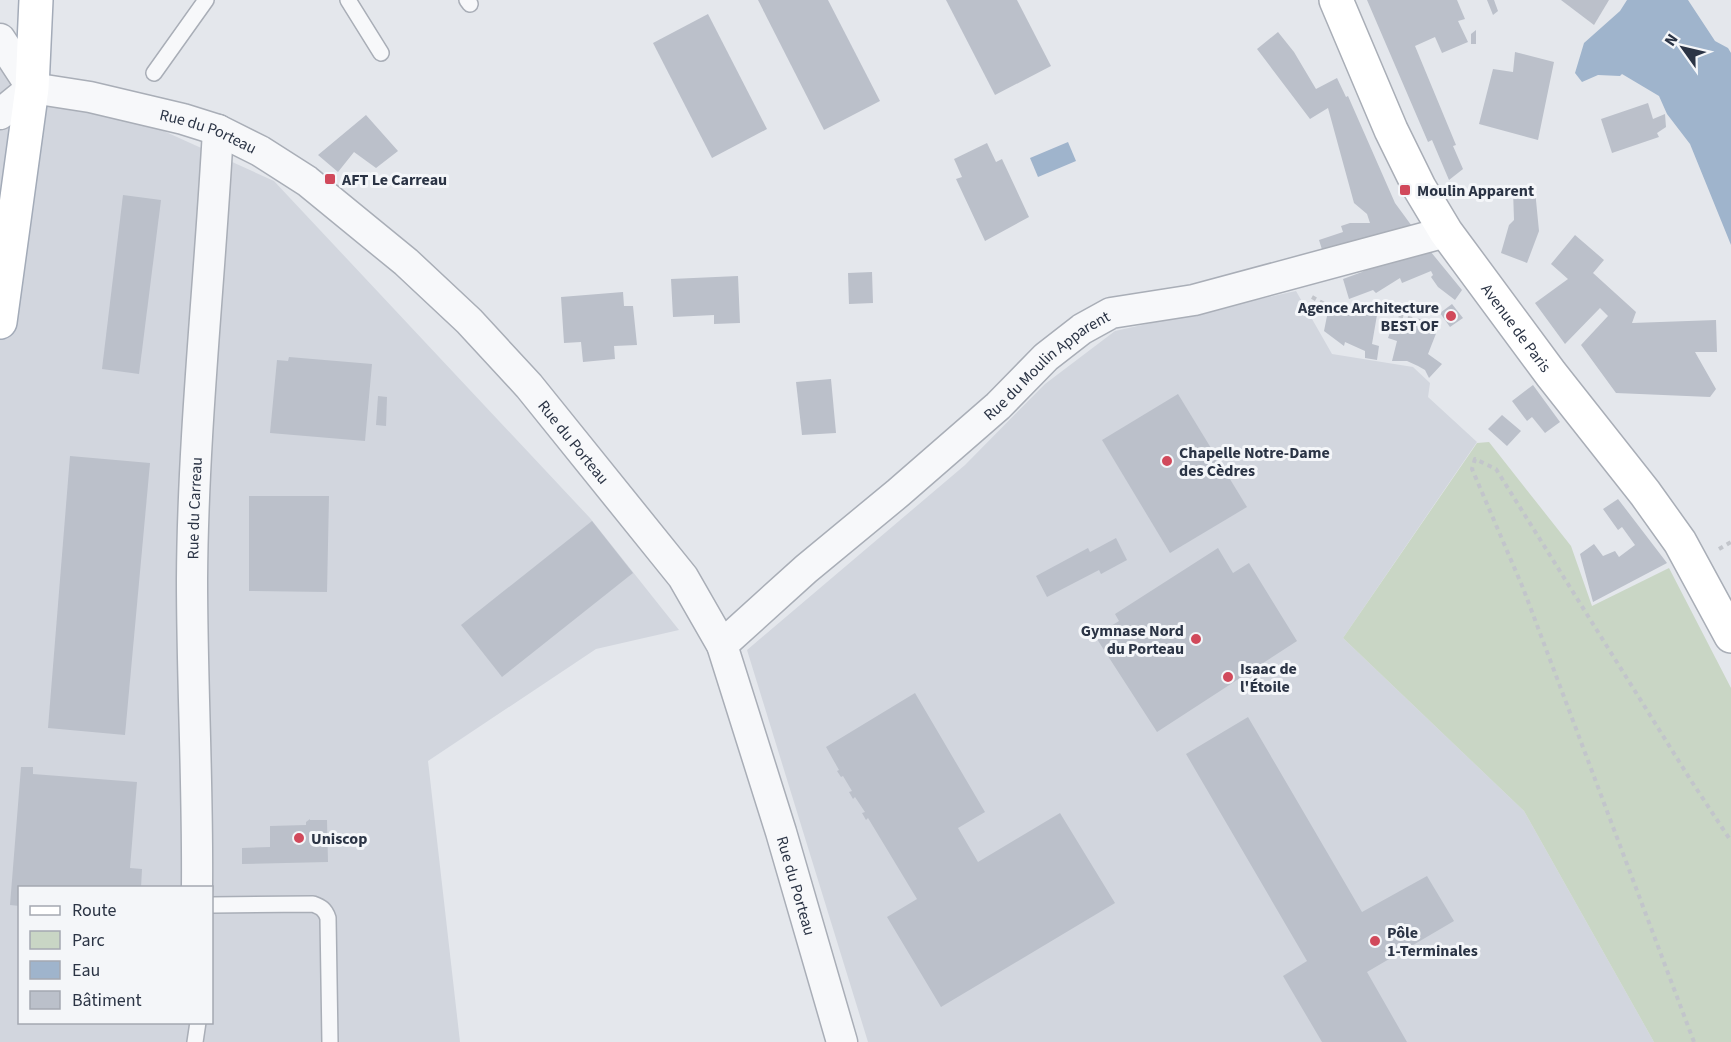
<svg xmlns="http://www.w3.org/2000/svg" width="1731" height="1042" font-family="'Source Sans 3',sans-serif">
<style>
.built{fill:#d2d6de;fill-rule:evenodd}
.green{fill:#c9d6c5}
.water{fill:#9fb4cc}
.building{fill:#bbc0ca}
.lines{fill:none;stroke-linecap:round;stroke-linejoin:round}
.service-casing{stroke:#a9aeb7;stroke-width:18}
.minor-casing{stroke:#a9aeb7;stroke-width:33}
.secondary-casing{stroke:#a9aeb7;stroke-width:36}
.primary-casing{stroke:#a3abb8;stroke-width:36}
.path{stroke:#c2c5cb;stroke-width:4;stroke-dasharray:4.5 4.5;stroke-linecap:butt}
.service{stroke:#f7f8fa;stroke-width:15}
.minor{stroke:#f7f8fa;stroke-width:30}
.secondary{stroke:#fff;stroke-width:33}
.primary{stroke:#fff;stroke-width:33}
.poi-dot{fill:#d1495b;stroke:#f4f6f9;stroke-width:2}
.labels{text-anchor:middle;stroke-width:6;stroke-linejoin:round;paint-order:stroke}
.street-label{font-size:16px;fill:#2b3445;stroke:#f4f6f9}
.poi-label{font-size:16px;font-weight:bold;fill:#2b3445;stroke:#f4f6f9;text-anchor:start}
</style>
<rect width="100%" height="100%" fill="#e4e7ec"/>
<!-- built -->
<g class="built">
<path d="M0,57L274,181L590,518L679,630L596,649L428,761L460,1042H0ZM20,888H212V1022H20Z"/>
<polygon points="1296,291 1332,354 1413,367 1430,383 1428,397 1477,442 1343,638 1524,811 1654,1042 868,1042 747,650 965,465 1045,384 1115,331"/>
</g>
<!-- green -->
<polygon class="green" points="1489,442 1571,546 1592,606 1669,568 1731,688 1731,1042 1654,1042 1524,811 1343,638 1477,443"/>
<!-- water -->
<g class="water">
<polygon points="1627,0 1688,0 1715,41 1728,48 1731,53 1731,245 1690,144 1667,114 1659,96 1622,74 1620,76 1598,75 1582,82 1575,73 1584,43 1620,11"/>
<polygon points="1068,142 1076,161 1038,177 1030,158"/>
</g>
<!-- building -->
<g class="building">
<polygon points="758,0 828,0 880,101 824,130"/>
<polygon points="946,0 1017,0 1051,66 995,95"/>
<polygon points="1367,0 1457,0 1465,19 1458,21 1468,42 1442,53 1435,37 1415,46 1456,145 1453,146 1463,169 1449,180 1432,140 1428,142"/>
<polygon points="1487,0 1494,0 1498,11 1493,15"/>
<polygon points="1561,0 1609,0 1594,25"/>
<polygon points="708,14 767,129 712,158 653,43"/>
<polygon points="1476,30 1476,44 1471,44 1471,34"/>
<polygon points="1278,32 1294,52 1316,89 1337,78 1346,97 1348,96 1395,203 1417,233 1325,259 1319,240 1343,232 1341,226 1350,223 1370,223 1367,214 1354,203 1328,108 1310,119 1257,49"/>
<polygon points="1515,52 1554,62 1538,140 1479,124 1493,69 1513,72"/>
<polygon points="1648,103 1653,119 1665,114 1666,127 1657,133 1659,137 1612,153 1601,119"/>
<polygon points="366,115 398,151 376,168 354,152 338,172 318,155"/>
<polygon points="987,143 996,162 1002,159 1029,217 985,241 956,179 962,177 954,159"/>
<polygon points="1513,190 1535,190 1539,231 1527,263 1501,253 1509,225 1514,220"/>
<polygon points="123,195 161,200 139,374 102,369"/>
<polygon points="1575,235 1604,260 1593,273 1636,312 1632,323 1716,320 1717,352 1695,352 1716,389 1710,397 1616,393 1581,345 1608,316 1600,308 1565,344 1535,303 1568,279 1551,264"/>
<polygon points="1426,246 1462,290 1455,300 1438,287 1431,277 1433,275 1431,271 1402,283 1400,278 1376,293 1373,290 1349,299 1343,279 1362,272 1376,264"/>
<polygon points="872,272 873,303 849,304 848,273"/>
<polygon points="738,276 740,323 714,324 714,315 673,317 671,279"/>
<polygon points="623,292 624,306 633,306 637,345 614,346 615,359 583,362 581,342 564,343 561,297"/>
<polygon points="1452,304 1463,318 1450,327 1440,313"/>
<polygon points="1328,311 1377,315 1372,344 1379,346 1377,360 1365,358 1365,351 1345,342 1344,346 1324,331"/>
<polygon points="1395,319 1420,324 1437,331 1428,354 1442,364 1429,378 1425,370 1418,366 1407,361 1392,361 1397,341 1388,338"/>
<polygon points="289,357 372,364 365,441 270,433 277,360 288,361"/>
<polygon points="831,379 836,433 802,435 796,382"/>
<polygon points="1533,385 1560,422 1545,433 1532,417 1527,421 1512,401"/>
<polygon points="1178,394 1247,507 1170,553 1102,440"/>
<polygon points="378,396 387,397 386,426 376,425"/>
<polygon points="1502,415 1521,431 1507,446 1488,429"/>
<polygon points="70,456 150,463 125,735 48,728"/>
<polygon points="249,496 329,496 327,592 249,591"/>
<polygon points="1618,499 1667,563 1593,602 1580,554 1594,544 1603,556 1615,551 1619,557 1635,545 1622,527 1618,530 1603,509"/>
<polygon points="592,521 633,573 502,677 461,625"/>
<polygon points="1116,538 1127,560 1101,574 1099,570 1047,597 1036,576 1088,548 1090,552"/>
<polygon points="1218,548 1233,573 1249,563 1297,641 1157,732 1095,636 1119,621 1115,614"/>
<polygon points="915,693 985,812 958,828 978,862 1060,813 1115,903 941,1007 887,917 917,899 868,818 866,820 862,813 865,812 855,797 853,799 849,792 852,791 843,776 841,777 837,771 839,770 826,747"/>
<polygon points="1248,717 1362,912 1427,876 1454,921 1367,972 1407,1042 1322,1042 1283,976 1307,961 1186,754"/>
<polygon points="21,767 33,767 33,774 137,782 130,868 142,869 141,888 20,888 20,906 10,905"/>
<polygon points="310,819 310,820 327,820 328,862 242,864 242,848 270,847 270,826 306,825 306,822"/>
</g>
<g class="lines">
<defs>
<g id="service">
<polyline points="348,0 381,53"/>
<polyline points="467,0 470,4"/>
<polyline points="154,73 206,0"/>
<path d="M212,905L313,904C321,907 325,909 328,918L330,1042"/>
<polyline points="195,1042 198,1022"/>
</g>
<g id="minor">
<polyline points="0,39 32,88"/>
<path id="s1" d="M32,88L90,97L183,119L218,130L260,151L307,181L406,262L469,321L529,386L683,577L722,645L781,832L842,1042"/>
<polyline points="0,114 32,88"/>
<path id="s2" d="M722,645L806,569L898,493L998,406L1046,357L1082,329L1111,313L1194,300L1446,232"/>
<path id="s3" d="M197,888C198,785 192,682 192,579C193,430 210,279 218,130"/>
</g>
<g id="secondary">
<path id="s4" d="M1336,0L1391,130L1419,187L1446,232L1551,374L1645,493L1680,542L1731,636"/>
</g>
<polyline id="primary" points="0,322 32,88 36,0"/>
</defs>
<!-- service casing -->
<use href="#service" class="service-casing"/>
<!-- minor casing -->
<use href="#minor" class="minor-casing"/>
<!-- secondary casing -->
<use href="#secondary" class="secondary-casing"/>
<!-- primary casing -->
<use href="#primary" class="primary-casing"/>
<!-- path -->
<g class="path">
<polyline points="1312,297 1328,306 1390,313 1427,323"/>
<polyline points="1719,549 1731,542"/>
<polyline points="1694,1042 1523,588 1472,469 1475,459 1496,469 1690,779 1731,841"/>
</g>
<!-- service -->
<use href="#service" class="service"/>
<!-- minor -->
<use href="#minor" class="minor"/>
<!-- secondary -->
<use href="#secondary" class="secondary"/>
<!-- primary -->
<use href="#primary" class="primary"/>
</g>
<!-- markers -->
<g class="poi-dot">
<rect x="324" y="173" width="12" height="12" rx="3"/>
<rect x="1399" y="184" width="12" height="12" rx="3"/>
<circle cx="1451" cy="316" r="6"/>
<circle cx="1167" cy="461" r="6"/>
<circle cx="1196" cy="639" r="6"/>
<circle cx="1228" cy="677" r="6"/>
<circle cx="299" cy="838" r="6"/>
<circle cx="1375" cy="941" r="6"/>
</g>
<g class="labels">
<!-- street labels -->
<g class="street-label">
<text dy="6" stroke="none"><textPath href="#s1" startOffset="182">Rue du Porteau</textPath></text>
<text dy="6" stroke="none"><textPath href="#s4" startOffset="376">Avenue de Paris</textPath></text>
<text dy="6" stroke="none"><textPath href="#s2" startOffset="429">Rue du Moulin Apparent</textPath></text>
<text dy="6" stroke="none"><textPath href="#s1" startOffset="668">Rue du Porteau</textPath></text>
<text dy="6" stroke="none"><textPath href="#s3" startOffset="380">Rue du Carreau</textPath></text>
<text dy="6" stroke="none"><textPath href="#s1" startOffset="1172">Rue du Porteau</textPath></text>
</g>
<!-- poi labels -->
<g class="poi-label">
<text x="342" y="185">AFT Le Carreau</text>
<text x="1417" y="196">Moulin Apparent</text>
<text x="1439" y="313" text-anchor="end">Agence Architecture<tspan x="1439" dy="18">BEST OF</tspan></text>
<text x="1179" y="458">Chapelle Notre-Dame<tspan x="1179" dy="18">des Cèdres</tspan></text>
<text x="1184" y="636" text-anchor="end">Gymnase Nord<tspan x="1184" dy="18">du Porteau</tspan></text>
<text x="1240" y="674">Isaac de<tspan x="1240" dy="18">l'Étoile</tspan></text>
<text x="311" y="844">Uniscop</text>
<text x="1387" y="938">Pôle<tspan x="1387" dy="18">1-Terminales</tspan></text>
</g>
</g>
<!-- legend -->
<rect x="18" y="886" width="195" height="138" fill="#f4f6f9" stroke="#a4a8b1" stroke-width="1.5"/>
<rect x="30" y="906" width="30" height="9" fill="#ffffff" stroke="#a4a8b1" stroke-width="1.5"/>
<text x="72" y="916" font-size="18" fill="#2b3445">Route</text>
<rect x="30" y="931" width="30" height="18" fill="#c9d6c5" stroke="#a4a8b1" stroke-width="1.5"/>
<text x="72" y="946" font-size="18" fill="#2b3445">Parc</text>
<rect x="30" y="961" width="30" height="18" fill="#9fb4cc" stroke="#a4a8b1" stroke-width="1.5"/>
<text x="72" y="976" font-size="18" fill="#2b3445">Eau</text>
<rect x="30" y="991" width="30" height="18" fill="#bbc0ca" stroke="#a4a8b1" stroke-width="1.5"/>
<text x="72" y="1006" font-size="18" fill="#2b3445">Bâtiment</text>
<!-- north arrow -->
<g transform="translate(1683 48) rotate(304)" stroke="#f4f6f9" stroke-width="4.5" paint-order="stroke">
<path d="M0-4.5L10 22L0 15L-10 22Z" fill="#2b3445"/>
<text y="-9" font-size="16" font-weight="bold" text-anchor="middle" fill="#2b3445">N</text>
</g>
</svg>
